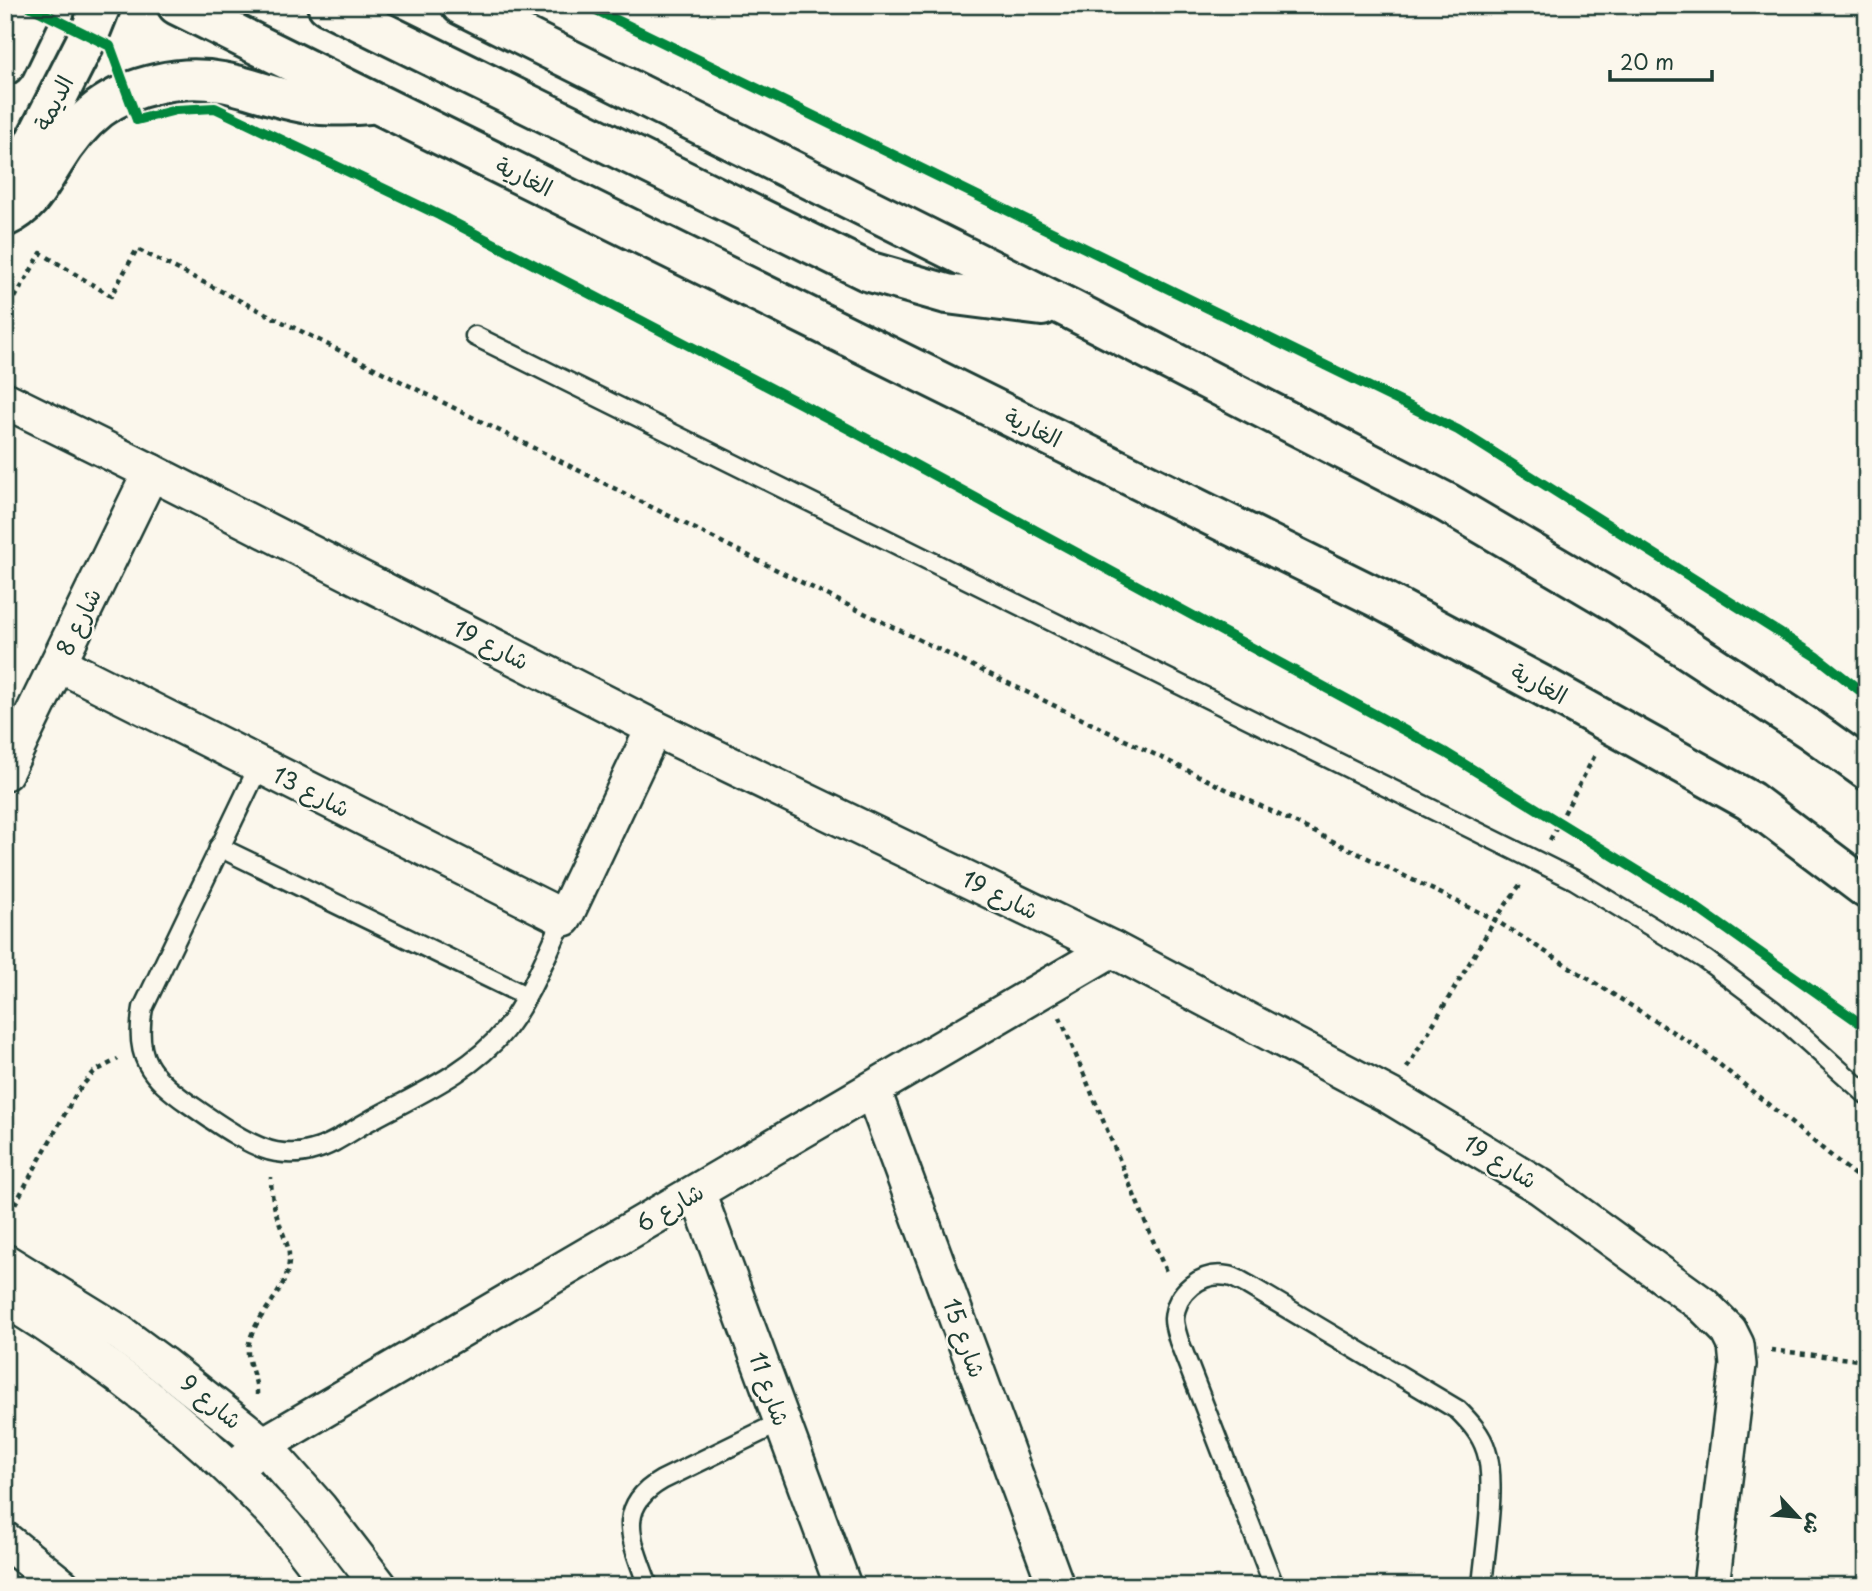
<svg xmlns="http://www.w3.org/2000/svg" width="1872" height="1591" font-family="'Playpen Sans','Playpen Sans Arabic',sans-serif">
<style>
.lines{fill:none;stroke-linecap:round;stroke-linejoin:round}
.service-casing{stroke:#1f3d34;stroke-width:23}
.minor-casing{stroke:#1f3d34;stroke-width:40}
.tertiary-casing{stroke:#1f3d34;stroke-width:44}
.secondary-casing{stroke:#1f3d34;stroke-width:44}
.path{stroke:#1f3d34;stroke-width:4.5;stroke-dasharray:5 5;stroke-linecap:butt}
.service{stroke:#fbf7ec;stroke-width:18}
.minor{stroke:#fbf7ec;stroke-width:35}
.tertiary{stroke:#fbf7ec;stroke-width:38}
.secondary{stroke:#fbf7ec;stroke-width:38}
.cycleway-casing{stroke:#fbf7ec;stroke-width:15}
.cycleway{stroke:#00873e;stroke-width:10}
.labels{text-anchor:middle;stroke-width:5;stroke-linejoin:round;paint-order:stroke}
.street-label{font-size:23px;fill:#1f3d34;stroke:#fbf7ec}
</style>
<rect width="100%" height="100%" fill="#fbf7ec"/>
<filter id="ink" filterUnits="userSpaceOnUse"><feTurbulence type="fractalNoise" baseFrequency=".0143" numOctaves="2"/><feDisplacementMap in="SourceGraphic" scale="14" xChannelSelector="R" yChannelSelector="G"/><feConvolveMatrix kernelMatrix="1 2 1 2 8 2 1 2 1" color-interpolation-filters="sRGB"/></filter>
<g filter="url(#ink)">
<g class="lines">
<defs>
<g id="service">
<polyline points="475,336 1575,880 1706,960 1774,1011 1867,1095"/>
<path d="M259,766L143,1008C134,1057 149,1076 189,1104C212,1120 249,1147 276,1152C288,1154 301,1154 313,1150C333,1145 351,1131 369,1121C416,1095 470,1073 505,1030C530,998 546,955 564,918"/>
<polyline points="219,847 526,996"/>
<path d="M648,1586C633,1543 613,1508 662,1480L781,1422"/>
<path d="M1274,1586L1179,1341C1177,1334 1174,1326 1174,1319C1176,1292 1201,1271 1228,1276C1235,1277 1242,1282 1248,1285L1458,1410C1470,1422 1481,1434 1486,1450C1497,1481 1485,1551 1482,1586"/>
</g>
<g id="minor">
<polyline points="5,400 151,472 654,728 1112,949 1390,1096 1541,1187 1703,1305 1729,1331 1736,1345 1738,1365 1711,1586"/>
<polyline points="59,664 564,918 654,728"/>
<polyline points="5,772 151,472"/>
<polyline points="873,1091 1056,1586"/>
<polyline points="697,1192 843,1586"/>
<polyline points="5,1262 120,1333 162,1364 244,1429 263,1445 319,1508 379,1586"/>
<path d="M5,1298C102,1358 194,1427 272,1511C294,1534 312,1560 332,1586"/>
<polyline points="232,1470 263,1445 1112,949"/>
<polyline points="5,1540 62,1586"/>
</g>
<g id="tertiary">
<polyline points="5,65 34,5"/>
<polyline points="5,200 89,35 101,5"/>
</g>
<g id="secondary">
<polyline points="177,5 1378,598 1543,686 1750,801 1867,889"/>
<polyline points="327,5 867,271 947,294 1042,306"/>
<polyline points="461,5 1072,310 1447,503 1619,604 1811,730 1867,770"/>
<path d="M5,217C31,205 39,185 54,162C66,142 80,124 99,109C131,85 182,74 222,82C246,86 270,96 294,101C319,107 344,106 369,104"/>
</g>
</defs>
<!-- service casing -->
<use href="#service" class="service-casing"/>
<!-- minor casing -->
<use href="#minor" class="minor-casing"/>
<!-- tertiary casing -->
<use href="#tertiary" class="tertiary-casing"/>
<!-- secondary casing -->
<use href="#secondary" class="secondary-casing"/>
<!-- path -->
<g class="path">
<polyline points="5,326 9,308 41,253 111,296 137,249 825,594 1495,920 1703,1051 1867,1185"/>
<polyline points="1550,840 1595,755"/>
<polyline points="1060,1017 1167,1274"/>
<polyline points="1407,1068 1495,920 1522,882"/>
<polyline points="5,1222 77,1092 94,1072 118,1059"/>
<polyline points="1771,1350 1867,1361"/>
<path d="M257,1395C258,1377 244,1361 249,1343C256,1312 291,1290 289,1256C289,1246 283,1234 280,1225C274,1209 271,1194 271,1177"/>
</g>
<!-- service -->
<use href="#service" class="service"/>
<!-- minor -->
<use href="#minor" class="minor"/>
<!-- tertiary -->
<use href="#tertiary" class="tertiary"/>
<!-- secondary -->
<use href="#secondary" class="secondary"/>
<defs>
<g id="cycleway">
<polyline points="27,5 110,46 137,120 176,110 215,108 439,215 847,428 1446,753 1687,901 1867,1028"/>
<polyline points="586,5 1458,430 1816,656 1867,696"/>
</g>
</defs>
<!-- cycleway casing -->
<use href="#cycleway" class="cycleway-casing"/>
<!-- cycleway -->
<use href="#cycleway" class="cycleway"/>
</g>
</g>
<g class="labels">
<!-- street labels -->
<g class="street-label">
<text transform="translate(54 103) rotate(-63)" y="8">الديمة</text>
<text transform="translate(524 177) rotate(26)" y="8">الغارية</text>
<text transform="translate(1033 428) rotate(26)" y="8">الغارية</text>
<text transform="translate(79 622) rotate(-64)" y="8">شارع 8</text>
<text transform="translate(491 645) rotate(27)" y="8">شارع 19</text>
<text transform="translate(1539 684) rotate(28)" y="8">الغارية</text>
<text transform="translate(311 792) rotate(27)" y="8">شارع 13</text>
<text transform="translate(1000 895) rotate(26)" y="8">شارع 19</text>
<text transform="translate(1500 1162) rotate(31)" y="8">شارع 19</text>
<text transform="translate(670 1208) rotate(-30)" y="8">شارع 6</text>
<text transform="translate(964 1338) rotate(70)" y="8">شارع 15</text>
<text transform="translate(769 1389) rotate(70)" y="8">شارع 11</text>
<text transform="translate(211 1402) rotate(39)" y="8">شارع 9</text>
</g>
</g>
<!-- margin -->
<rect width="1872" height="1591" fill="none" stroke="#fbf7ec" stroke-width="28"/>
<rect x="14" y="14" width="1844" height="1563" fill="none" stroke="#1f3d34" stroke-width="2.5" filter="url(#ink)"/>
<!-- north arrow -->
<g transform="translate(1798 1517) rotate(116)" stroke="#fbf7ec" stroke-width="5" paint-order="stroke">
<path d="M0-5L12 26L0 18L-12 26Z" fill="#1f3d34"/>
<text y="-10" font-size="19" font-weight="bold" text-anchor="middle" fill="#1f3d34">ش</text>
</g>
<!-- scale -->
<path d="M1610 70v10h102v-10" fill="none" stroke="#1f3d34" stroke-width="3.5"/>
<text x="1620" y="70" font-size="21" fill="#1f3d34" stroke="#fbf7ec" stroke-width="5" paint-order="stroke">20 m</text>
</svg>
